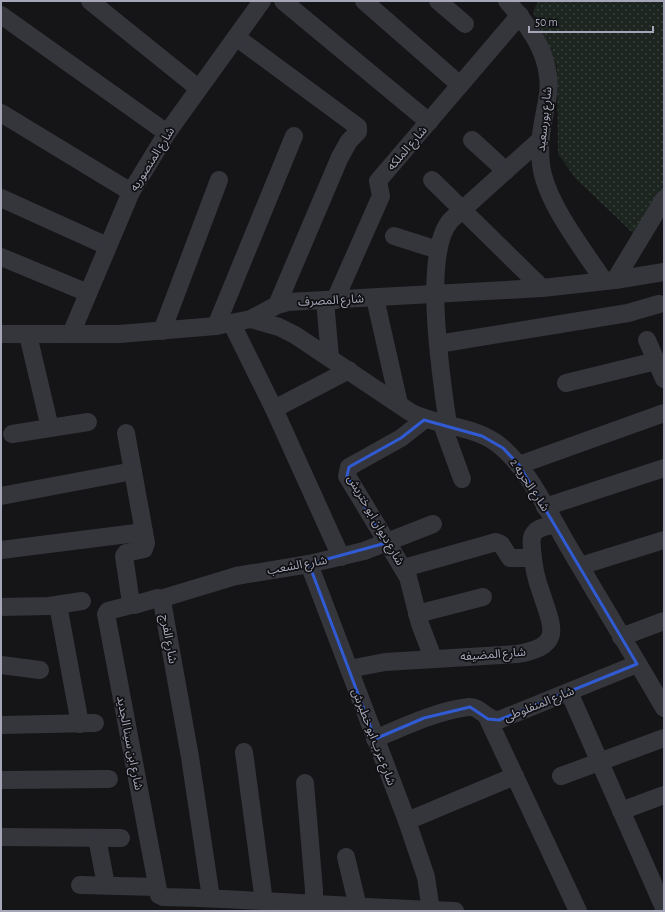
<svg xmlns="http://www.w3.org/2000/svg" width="665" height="912" font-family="'Alegreya Sans','Noto Sans Arabic',sans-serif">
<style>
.grass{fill:url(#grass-dots)}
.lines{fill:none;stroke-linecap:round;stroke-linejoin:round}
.street{stroke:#35353c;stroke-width:18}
.marked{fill:none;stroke:#315bd3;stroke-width:3;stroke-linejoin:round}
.labels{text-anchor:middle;stroke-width:3.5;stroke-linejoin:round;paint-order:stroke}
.street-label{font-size:12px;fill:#a5a7b8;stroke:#100f12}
</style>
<defs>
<pattern id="grass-dots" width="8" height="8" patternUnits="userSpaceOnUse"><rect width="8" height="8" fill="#1c251f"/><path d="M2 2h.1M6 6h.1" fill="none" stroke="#3a423d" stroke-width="1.8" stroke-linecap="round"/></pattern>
</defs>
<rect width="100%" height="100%" fill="#151417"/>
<!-- grass -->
<polygon class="grass" points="538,1 664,1 664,195 637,237 576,179 558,154 557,66 533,12"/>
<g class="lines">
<!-- street -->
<g class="street">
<polyline points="90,1 198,88"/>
<polyline points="283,1 429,122"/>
<polyline points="364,1 460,85"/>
<polyline points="438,1 465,24"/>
<path d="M507,1C532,29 555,61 547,101C543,122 538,142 541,164C545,202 584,250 604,281"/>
<polyline points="1,15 167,133"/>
<polyline points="236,37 358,127 358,132 349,141 340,157 277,305"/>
<polyline points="1,113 131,192"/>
<polyline points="472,140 506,171"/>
<polyline points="432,180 542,288"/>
<polyline points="1,198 107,246"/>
<polyline points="394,236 438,250"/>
<polyline points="1,257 88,293"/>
<polyline points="615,280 664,199"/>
<polyline points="375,298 399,404"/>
<polyline points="335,300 381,196 378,181 520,15"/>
<polyline points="325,301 330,357"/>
<path d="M251,319L279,327L295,335L410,412C436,426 470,425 495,442C527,464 551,518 571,551C602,604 634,656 664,708"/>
<polyline points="232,324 274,409 341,557"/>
<polyline points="216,326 294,136"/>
<polyline points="162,331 219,180"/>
<polyline points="1,334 119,334 216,326 251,319 277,305 288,302 542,288 615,280 664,272"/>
<polyline points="71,334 131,192 167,133 262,1"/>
<polyline points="28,335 50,428"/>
<polyline points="647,340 664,379"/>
<polyline points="438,344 628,313 659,304"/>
<polyline points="566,383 656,361"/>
<polyline points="274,409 349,370"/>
<polyline points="424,420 401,438 349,467 347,476 408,577 420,624 433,658"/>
<polyline points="442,424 462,479"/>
<path d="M448,425C442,382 421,252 451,220L540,140"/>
<polyline points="126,433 146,543 144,549 126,553 124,556 131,603 134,605 158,598 162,601 190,757 211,898"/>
<polyline points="12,434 88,422"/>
<polyline points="519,465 664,413"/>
<polyline points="1,496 133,471"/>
<polyline points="545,507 664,468"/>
<polyline points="1,550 144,532"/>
<polyline points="309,564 407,821 426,877 431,911"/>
<polyline points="580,566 664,540"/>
<polyline points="404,568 496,542 501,544 510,558 533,558"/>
<polyline points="160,599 236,576 309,564 364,551 433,524"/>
<polyline points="58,605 80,724"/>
<path d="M131,605L108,611L106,614L159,895L163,897C261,899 358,908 455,911"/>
<polyline points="1,607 49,606 82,601"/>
<polyline points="417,614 483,597"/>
<polyline points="621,637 664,621"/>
<polyline points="1,665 40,670"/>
<path d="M349,669L385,662L517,654C565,646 552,627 541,592C536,579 533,563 532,550C532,544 530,537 535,532C539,527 549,526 555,524"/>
<polyline points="569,692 664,908"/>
<polyline points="488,719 578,911"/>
<polyline points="1,725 95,723"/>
<path d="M375,739C403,727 439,710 469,707C481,706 486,721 499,720L637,664"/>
<polyline points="244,752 264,902"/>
<polyline points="561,776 664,738"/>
<polyline points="1,780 109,779"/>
<polyline points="305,783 314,890 314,911"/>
<polyline points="621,811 664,795"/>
<polyline points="407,821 515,776"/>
<polyline points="1,837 121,838"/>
<polyline points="97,838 106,885"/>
<polyline points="346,857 358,907"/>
<polyline points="80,885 157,887"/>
</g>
</g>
<!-- marked area -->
<path class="marked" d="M424,420L482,436L503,448L519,465L637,664L499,720L488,719L470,707L424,718L375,739L309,564L386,543L347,476L349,467L401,438Z"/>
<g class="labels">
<!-- street labels -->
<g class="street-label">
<text transform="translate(544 119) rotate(-84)" y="4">شارع بورسعيد</text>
<text transform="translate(407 148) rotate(-49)" y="4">شارع الملكه</text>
<text transform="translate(152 159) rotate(-58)" y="4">شارع المنصوريه</text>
<text transform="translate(331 300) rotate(-3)" y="4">شارع المصرف</text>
<text transform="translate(530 485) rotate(56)" y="4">شارع الحريه 2</text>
<text transform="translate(376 520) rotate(60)" y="4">شارع ديوان ابو ختريش</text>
<text transform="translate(297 565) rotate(-10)" y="4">شارع الشعب</text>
<text transform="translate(169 639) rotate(80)" y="4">شارع الفرج</text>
<text transform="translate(493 654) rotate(-4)" y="4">شارع المضيفه</text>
<text transform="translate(539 704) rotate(-22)" y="4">شارع المنفلوطى</text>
<text transform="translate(374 737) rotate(69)" y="4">شارع عرب ابو خطيرش</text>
<text transform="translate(130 743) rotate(79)" y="4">شارع ابن سينا الجديد</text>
</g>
</g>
<!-- border -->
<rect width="665" height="912" fill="none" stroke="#a5a7b8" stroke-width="4"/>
<!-- scale -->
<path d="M529 26v6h124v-6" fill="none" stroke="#a5a7b8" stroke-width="2"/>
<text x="535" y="26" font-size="12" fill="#a5a7b8" stroke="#100f12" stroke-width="3" paint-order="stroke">50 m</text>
</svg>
